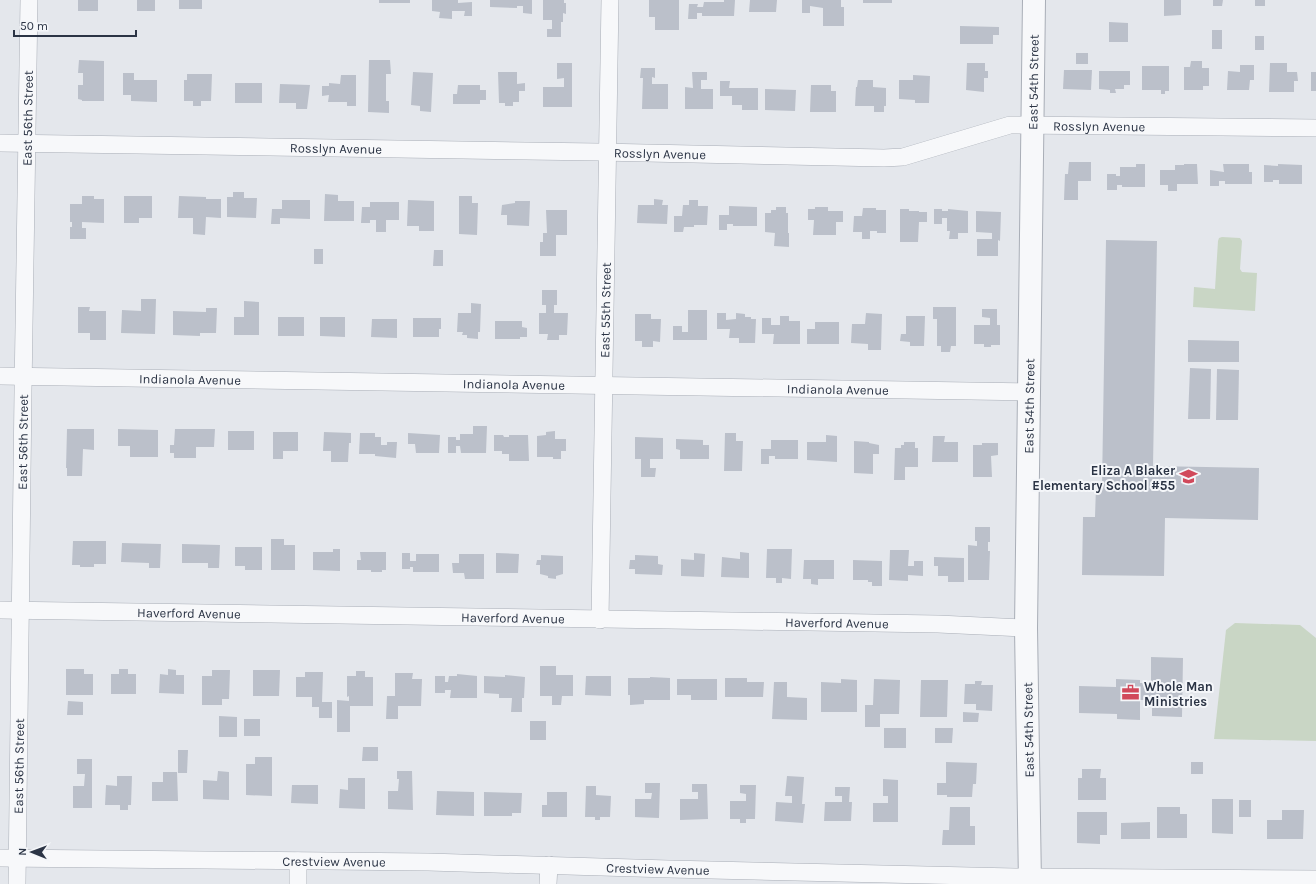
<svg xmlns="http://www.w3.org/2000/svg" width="1316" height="884" font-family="Karla,sans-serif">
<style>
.green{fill:#c9d6c5}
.building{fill:#bbc0ca}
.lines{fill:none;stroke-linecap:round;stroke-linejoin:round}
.minor-casing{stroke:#a9aeb7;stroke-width:18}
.tertiary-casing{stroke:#a9aeb7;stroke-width:24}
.minor{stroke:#f7f8fa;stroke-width:17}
.tertiary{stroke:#f7f8fa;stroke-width:22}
.labels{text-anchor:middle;stroke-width:4;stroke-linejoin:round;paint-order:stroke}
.street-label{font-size:13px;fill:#2b3445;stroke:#f4f6f9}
.poi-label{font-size:13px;font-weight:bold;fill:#2b3445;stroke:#f4f6f9;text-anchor:end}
</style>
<rect width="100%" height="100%" fill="#e4e7ec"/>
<!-- green -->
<g class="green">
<polygon points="1222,237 1240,238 1242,241 1240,269 1242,272 1257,273 1255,311 1193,307 1194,287 1215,289 1218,241 1219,238"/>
<polygon points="1235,623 1300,625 1316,638 1316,741 1214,739 1226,630"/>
</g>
<!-- building -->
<g class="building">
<rect x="78" y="0" width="20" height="11"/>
<rect x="137" y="0" width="18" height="11"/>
<rect x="179" y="0" width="23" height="9"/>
<rect x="379" y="0" width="31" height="3"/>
<polygon points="432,0 458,0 458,3 472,2 472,16 464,16 465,11 452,11 452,19 439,18 440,12 432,11"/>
<polygon points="490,0 532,0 532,14 523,13 523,6 517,6 517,8 490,7"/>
<polygon points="543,0 564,0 564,3 566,3 566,14 563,13 563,22 561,22 561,37 547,37 547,29 552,29 552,20 543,20"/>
<polygon points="649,0 679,0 679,30 655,30 655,17 649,17"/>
<polygon points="724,0 735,0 734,16 702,16 702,13 697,13 697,19 688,19 689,4 698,4 697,7 703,7 704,2 724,2"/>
<polygon points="750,0 777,0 776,12 749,12"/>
<polygon points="802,0 841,0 841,7 844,7 844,26 823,26 823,8 810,6 810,13 802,13"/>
<rect x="863" y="0" width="29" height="3"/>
<polygon points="1164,0 1181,0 1181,15 1164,16"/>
<polygon points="1213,0 1223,0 1222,6 1213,6"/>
<rect x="1255" y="0" width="10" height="6"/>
<polygon points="1109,22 1128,23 1128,42 1109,42"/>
<polygon points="960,26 999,27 999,35 993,35 993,44 960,44"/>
<rect x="1212" y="30" width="10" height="19"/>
<rect x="1255" y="36" width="9" height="14"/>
<rect x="1076" y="53" width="12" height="11"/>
<polygon points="79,60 104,61 104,101 82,101 82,100 78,99 78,85 83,85 83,73 78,73"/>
<polygon points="369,60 390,60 391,74 386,74 386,101 389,101 389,113 368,112"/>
<polygon points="1191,61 1202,61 1202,68 1209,68 1209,86 1203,86 1203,90 1184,90 1184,67 1190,67"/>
<polygon points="557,63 572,63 572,107 543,107 543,87 564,87 564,78 557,79"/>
<polygon points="967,63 985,63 985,71 988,71 988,78 984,78 984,92 966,90"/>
<polygon points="1270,63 1287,63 1287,72 1297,72 1298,81 1294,81 1294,92 1269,92"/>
<polygon points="1240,65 1254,65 1254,80 1250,80 1249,90 1227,90 1228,71 1240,72"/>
<polygon points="1142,66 1169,66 1169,91 1165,91 1165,94 1161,94 1161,90 1142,90"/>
<polygon points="641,68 655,68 655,78 652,77 652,84 668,84 668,109 642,109 643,78 640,78"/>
<polygon points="1064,70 1092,70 1091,90 1063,89"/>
<polygon points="1099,71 1130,71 1130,85 1124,85 1124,89 1115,89 1116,93 1110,93 1110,90 1099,89"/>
<polygon points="413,72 433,73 431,112 420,111 420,106 411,105"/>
<polygon points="498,72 517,72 517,84 525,83 525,91 519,91 519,102 513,102 513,106 505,106 505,103 499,103"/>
<polygon points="692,72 707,72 707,80 701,80 701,89 713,89 713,109 685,109 685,87 693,88"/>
<rect x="1311" y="72" width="5" height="19"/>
<polygon points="123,73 134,73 134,80 157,80 157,102 131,101 131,95 123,95"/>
<polygon points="187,74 212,74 211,101 201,101 201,106 193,106 193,101 184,101 184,80 187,80"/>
<polygon points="341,75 356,75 356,106 347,106 347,102 328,102 329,95 322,96 322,86 329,86 329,83 340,84"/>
<polygon points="913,75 930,76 929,103 915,103 915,100 899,99 899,80 913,80"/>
<polygon points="858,80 873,80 873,87 886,88 886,106 884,106 884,112 874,112 874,106 855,106 856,87 857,87"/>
<polygon points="720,81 730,81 729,88 758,88 758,110 742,110 742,105 732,105 732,96 720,96"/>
<rect x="235" y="83" width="27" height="20"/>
<polygon points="280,84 310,85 307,109 296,109 296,103 279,103"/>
<polygon points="458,85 480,85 480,90 486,90 486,100 480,100 480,104 453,104 453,94 457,94"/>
<polygon points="811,85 831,85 831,91 836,91 836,112 810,112"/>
<polygon points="765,89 796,90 795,111 765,110"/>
<polygon points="1069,162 1091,162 1091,181 1078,181 1078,200 1064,200 1065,174 1068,174"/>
<polygon points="1136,164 1145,164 1145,187 1122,187 1122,185 1117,185 1117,190 1107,190 1107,174 1116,174 1116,176 1120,176 1120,167 1136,167"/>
<polygon points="1184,164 1197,164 1198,184 1177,184 1177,191 1168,191 1168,185 1160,185 1160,170 1175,170 1175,165 1184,165"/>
<polygon points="1223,164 1249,164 1249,172 1252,172 1252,184 1225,184 1225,181 1219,181 1219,186 1210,186 1210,170 1224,172"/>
<polygon points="1278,164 1302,165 1302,184 1279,184 1279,180 1273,180 1273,182 1264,182 1264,165 1278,166"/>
<polygon points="233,192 244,192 244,198 257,198 256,218 227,217 227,197 233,197"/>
<polygon points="325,194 338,195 338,201 354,201 354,221 324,221"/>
<polygon points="82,196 94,196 94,199 104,199 104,223 82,222 82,228 86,228 86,239 70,239 70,227 72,227 72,222 70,222 70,204 82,204"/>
<polygon points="124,196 152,196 152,218 139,218 139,223 124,223"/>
<polygon points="179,196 206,197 206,199 221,199 221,218 206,217 205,235 193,234 193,218 178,218"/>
<polygon points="459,196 472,196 472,203 478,203 477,235 459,234"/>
<polygon points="654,199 663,200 662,205 668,205 667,224 637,223 638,205 654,205"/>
<polygon points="282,200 310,200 310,219 280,218 280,224 271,224 272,209 282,209"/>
<polygon points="408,200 434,201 434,231 419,231 419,226 407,226"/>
<polygon points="689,200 698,200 698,206 708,206 707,225 694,225 694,227 684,227 683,232 674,232 674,216 682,216 683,205 689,205"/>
<polygon points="515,201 530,201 529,226 507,225 507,215 501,215 502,205 515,203"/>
<polygon points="370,202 399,202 399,220 386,220 386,232 376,232 376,220 370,220 370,223 361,223 362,207 370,207"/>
<polygon points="729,206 757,207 757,226 733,226 733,224 727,224 727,230 719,230 719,215 729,215"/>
<polygon points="776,207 786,207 786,213 788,213 788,233 789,233 789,247 774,246 775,233 765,232 765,213 771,213 771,210 776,210"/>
<polygon points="815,207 828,207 828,211 843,211 843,222 836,222 836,235 813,235 814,220 808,220 808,209 815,209"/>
<polygon points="863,208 876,208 876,210 886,210 886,233 877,233 877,231 870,231 870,239 862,239 862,232 853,232 854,216 862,216"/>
<polygon points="900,209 909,209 909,211 919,211 919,212 927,212 927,222 919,222 918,242 900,242"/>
<polygon points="934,209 942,209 942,211 948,211 948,209 968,211 968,233 958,233 958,239 949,239 950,231 947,231 947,218 942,218 942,224 934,224"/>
<polygon points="546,210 567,210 567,235 556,235 556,256 540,256 540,242 543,242 543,233 547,233"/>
<polygon points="976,211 1001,212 1000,241 998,240 998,256 977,256 977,239 992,239 992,233 976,232"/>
<polygon points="1106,240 1157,241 1153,466 1259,468 1258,520 1165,518 1164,576 1082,575 1083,517 1095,517 1096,487 1102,487"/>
<rect x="314" y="249" width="9" height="15"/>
<polygon points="434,250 443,250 443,266 433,266"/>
<polygon points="542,290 557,290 557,305 554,305 554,313 568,313 567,335 559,335 559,340 547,340 548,334 539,334 539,313 546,313 546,305 542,305"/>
<polygon points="141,299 156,299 155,334 121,333 122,310 141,311"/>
<polygon points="244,301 259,302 259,335 234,335 234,317 244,317"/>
<polygon points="471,303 481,304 480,332 478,332 478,339 467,338 467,335 462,335 463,332 457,332 458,313 471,313"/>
<polygon points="78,307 90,307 89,311 106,311 106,340 90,340 90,333 78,333"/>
<polygon points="933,307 956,307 956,346 951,346 950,352 941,352 941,346 937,346 937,319 933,319"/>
<polygon points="206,308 217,308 216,333 200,333 200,336 173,335 173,311 206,312"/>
<polygon points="982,309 997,309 997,325 1000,325 1000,345 991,345 991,347 984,347 984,344 974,344 974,325 990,325 990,318 982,317"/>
<polygon points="688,310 707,310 707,340 673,340 673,326 682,326 682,332 688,332"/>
<polygon points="717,313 726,313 726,320 736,319 736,313 745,314 745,317 751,317 751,319 756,319 755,343 739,343 739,338 729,338 730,329 717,329"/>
<polygon points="866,313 882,314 881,350 868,350 868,344 851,343 852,324 865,324"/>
<polygon points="635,314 651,314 651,319 661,319 660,342 653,341 653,347 642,347 642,341 635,341"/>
<polygon points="780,316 789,316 789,321 800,321 800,344 773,344 774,334 762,334 762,318 771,318 771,325 780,325"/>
<polygon points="906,316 925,316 924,346 910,346 910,342 900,341 901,334 906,334"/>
<rect x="278" y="317" width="26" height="19"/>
<polygon points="320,317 345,317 345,337 320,336"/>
<polygon points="413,318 441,318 441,329 439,329 439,337 413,337"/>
<polygon points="372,319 397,319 397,338 371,337"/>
<polygon points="495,321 522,321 522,327 527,328 527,337 520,337 520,339 495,339"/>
<polygon points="815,322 839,322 839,344 807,344 807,329 815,329"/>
<polygon points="1188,340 1239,341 1239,362 1188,362"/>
<polygon points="1190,368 1211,369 1210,419 1188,419"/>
<polygon points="1217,369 1239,370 1238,420 1216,420"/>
<polygon points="473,426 487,426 486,453 461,453 460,446 456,446 456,453 448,453 448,437 456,437 456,440 460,440 460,434 473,434"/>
<polygon points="67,429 94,429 94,450 83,449 82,476 67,476 67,468 66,468"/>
<polygon points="118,429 158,430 158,457 130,457 130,446 118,446"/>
<polygon points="175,429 215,429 214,447 196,447 196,458 174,458 174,453 170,453 170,445 174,445"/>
<rect x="228" y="431" width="26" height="19"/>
<polygon points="555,431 555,439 566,439 566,451 561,451 561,459 553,459 553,457 537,457 537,436 546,435 546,432"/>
<polygon points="273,432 298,432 298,451 283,451 283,459 273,459"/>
<polygon points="324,432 351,433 351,443 349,443 348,462 331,462 331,451 323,451"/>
<polygon points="360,433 375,433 375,437 381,437 381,445 387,445 387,442 397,442 396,458 375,456 375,454 359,454"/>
<polygon points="408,433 440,435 439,453 416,453 415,444 408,444"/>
<polygon points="725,433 736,433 736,441 743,441 742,471 724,471"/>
<polygon points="494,435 503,435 504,437 509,437 509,435 528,435 529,461 509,461 509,454 502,454 502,451 494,451"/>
<polygon points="826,435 837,436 837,462 807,460 807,442 826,442"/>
<polygon points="933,436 945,436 944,442 958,442 958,462 932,462"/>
<polygon points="635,437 663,438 663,459 650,459 650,468 656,468 655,477 641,477 641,459 635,459"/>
<polygon points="676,439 703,440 703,445 709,445 709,459 680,459 680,450 676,449"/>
<polygon points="771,440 798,440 798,459 775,459 775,456 769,456 769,464 761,464 761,449 771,449"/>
<polygon points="854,441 869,442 869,443 879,445 879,454 873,454 873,474 854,473"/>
<polygon points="904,442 915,442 915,448 918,448 918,467 905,467 905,480 894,480 895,448 901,448 901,445 904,445"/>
<polygon points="982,443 998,443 998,455 991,456 992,477 973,477 973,445 982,445"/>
<polygon points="975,527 990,527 990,542 988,542 988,551 990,551 989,580 968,580 968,545 977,546 977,541 975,541"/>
<polygon points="271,539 284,539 284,545 295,545 295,570 271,570"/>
<polygon points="73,541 106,541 106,564 94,564 94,567 80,567 80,565 72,565"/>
<polygon points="122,543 161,544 160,568 149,568 149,563 121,562"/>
<polygon points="182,544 220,545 219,568 208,568 208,563 182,563"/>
<polygon points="235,547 262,547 262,570 245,570 245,566 235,566"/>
<polygon points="333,549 340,549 340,571 313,570 313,552 333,552"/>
<polygon points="767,549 792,549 791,579 782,578 782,583 776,583 776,578 766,578"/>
<polygon points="890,550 909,550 908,566 914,566 914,561 923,561 923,576 908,575 908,581 889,580"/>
<polygon points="360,552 386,552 386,570 382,570 382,572 371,572 371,570 357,570 357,560 361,560"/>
<polygon points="740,552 749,553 749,578 721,577 722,557 740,559"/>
<polygon points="402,553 410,553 410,561 416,561 416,554 439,554 439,572 413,572 413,567 410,567 410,569 402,569"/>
<polygon points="496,553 519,554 518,573 496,573"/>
<polygon points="694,553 705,554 704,577 681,576 681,559 694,560"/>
<polygon points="459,554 484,554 484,579 465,579 464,573 453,573 452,563 459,563"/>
<polygon points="541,555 563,556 563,574 556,576 556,579 548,578 548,576 540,574 540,565 536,565 537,560 541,560"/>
<polygon points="635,555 658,556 658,564 663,565 662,575 635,574 635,569 629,569 630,560 635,560"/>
<polygon points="934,557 964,558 964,582 948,582 948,576 938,576 938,566 934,566"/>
<polygon points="804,560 834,560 834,579 818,579 818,585 811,584 811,579 803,579"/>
<polygon points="853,560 882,561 882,586 872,586 872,582 868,582 868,580 853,580"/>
<polygon points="1151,657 1183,658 1182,717 1152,716 1152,700 1140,700 1140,720 1117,719 1117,714 1079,713 1079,686 1116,687 1116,679 1140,680 1140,683 1151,683"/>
<polygon points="540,666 556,666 556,675 573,675 573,696 562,696 561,705 552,705 552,696 540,696"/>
<polygon points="66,669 84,669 84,674 93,674 93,695 66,695"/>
<polygon points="119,669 128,669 128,674 136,674 136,694 111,694 111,674 119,674"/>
<polygon points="168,669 176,670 176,675 184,675 184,694 159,693 160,674 168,675"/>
<polygon points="212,670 230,670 229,699 222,699 222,705 202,705 202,676 212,676"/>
<polygon points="253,670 280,670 279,696 253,696"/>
<polygon points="356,671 365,671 365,677 373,677 373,706 350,706 350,732 337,732 337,700 349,701 349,696 347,697 347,676 356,676"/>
<polygon points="305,672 323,672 322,702 332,702 332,718 319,718 319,707 312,707 312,697 296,697 296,677 305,677"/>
<polygon points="395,673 413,673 412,679 422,679 421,706 398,706 398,719 386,719 387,696 395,696"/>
<polygon points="457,674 477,676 477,698 450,698 451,690 445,690 445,693 435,693 435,676 445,676 445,682 448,682 449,676 457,676"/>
<polygon points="505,675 525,677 524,698 522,698 522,712 511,712 512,698 499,698 499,694 484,693 484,676 505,677"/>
<polygon points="586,676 611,676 611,696 585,695"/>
<polygon points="650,677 670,678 670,700 644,700 644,704 630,705 630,695 628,695 628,678 650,678"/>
<polygon points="725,678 747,678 747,682 764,682 763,697 725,697"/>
<polygon points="677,679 717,679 717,700 691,700 691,695 677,695"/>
<polygon points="841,679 857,680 857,712 821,712 821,682 841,683"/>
<polygon points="874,679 900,680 899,714 880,714 880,727 865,727 865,705 873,705"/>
<polygon points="921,680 948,680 947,717 920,717"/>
<polygon points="975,681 982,681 981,685 993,685 992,711 976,710 976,704 964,704 965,684 975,684"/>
<polygon points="774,682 787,682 787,697 807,698 807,720 772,719"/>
<polygon points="68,701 83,702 83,715 67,715"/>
<polygon points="963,712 979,713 978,722 963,722"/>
<polygon points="219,716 237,717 237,737 219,737"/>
<rect x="244" y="719" width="16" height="17"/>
<rect x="530" y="721" width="16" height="19"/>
<rect x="884" y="728" width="22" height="20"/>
<polygon points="935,728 953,728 952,743 935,743"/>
<polygon points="363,747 378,747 378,761 362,761"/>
<polygon points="178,750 188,750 187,773 178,773"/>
<polygon points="255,757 272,757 272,796 246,795 246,764 255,764"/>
<polygon points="77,759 92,759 92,808 73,808 73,786 84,786 85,774 77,774"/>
<polygon points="946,762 977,763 976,784 973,784 972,797 947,797 947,795 937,795 937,783 946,783"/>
<rect x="1191" y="762" width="12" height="12"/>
<polygon points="1082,769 1101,769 1100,778 1106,778 1106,800 1078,800 1078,778 1082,778"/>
<polygon points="218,771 229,772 229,800 203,799 203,780 217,781"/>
<polygon points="397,771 412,771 413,810 388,809 388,791 398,791 399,779 397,779"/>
<polygon points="163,772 177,772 178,801 152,801 152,782 163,782"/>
<polygon points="117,776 132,776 131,805 128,805 128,810 120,810 120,805 105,805 106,785 117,786"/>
<polygon points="787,776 804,777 802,804 805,804 803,823 775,821 776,802 792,803 792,796 785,796"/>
<polygon points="348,778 365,778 365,809 339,808 340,789 348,790"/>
<polygon points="883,779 898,780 898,822 873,822 873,803 888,803 888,796 883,796"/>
<polygon points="645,783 660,783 659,818 635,817 635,799 651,799 652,793 645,793"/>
<polygon points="692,784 707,784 708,819 680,820 680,799 698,799 698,792 692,792"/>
<polygon points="292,785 318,785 318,804 291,803"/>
<polygon points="740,785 756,785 755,819 746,819 746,823 740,823 740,819 730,819 730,801 746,801 746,794 740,793"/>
<polygon points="586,786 596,786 596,795 611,796 610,817 600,817 600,820 595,820 595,817 585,817"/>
<polygon points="835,787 850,787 849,802 852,802 851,821 824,821 825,802 842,802 842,796 835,796"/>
<polygon points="437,791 474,792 474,816 436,815"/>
<polygon points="484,792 522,793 521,813 512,813 512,816 484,816"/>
<polygon points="547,792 567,792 567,817 542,817 542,805 547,805"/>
<polygon points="1212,799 1233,799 1233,834 1212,833"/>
<rect x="1239" y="800" width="12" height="17"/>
<polygon points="950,807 970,807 970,826 975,826 975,845 942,845 943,830 949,830"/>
<polygon points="1157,807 1180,807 1180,814 1187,814 1187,838 1157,838"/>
<polygon points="1282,810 1304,810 1303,839 1267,839 1267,820 1282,820"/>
<polygon points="1077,812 1107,812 1107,835 1100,835 1100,844 1077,843"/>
<polygon points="1150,822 1150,839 1121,839 1121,823"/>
</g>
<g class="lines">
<defs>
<g id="minor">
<path id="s1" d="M0,143L599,152L884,158L903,157L1010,125L1316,128"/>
<path id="s2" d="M0,376L1029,392"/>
<path id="s3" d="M0,610L938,624L1026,628"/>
<path id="s4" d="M600,620L610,0"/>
<path id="s5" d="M0,858L428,862L669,869L1015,877L1316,879"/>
<path id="s6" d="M17,884L23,392L29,0"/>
<polyline points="298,884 298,861"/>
<polyline points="548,884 549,865"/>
</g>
<g id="tertiary">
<path id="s7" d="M1030,884L1026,628L1034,0"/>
</g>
</defs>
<!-- minor casing -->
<use href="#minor" class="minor-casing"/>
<!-- tertiary casing -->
<use href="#tertiary" class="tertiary-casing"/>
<!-- minor -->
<use href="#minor" class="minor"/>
<!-- tertiary -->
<use href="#tertiary" class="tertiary"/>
</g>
<!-- icons -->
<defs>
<symbol id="school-bare" viewBox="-9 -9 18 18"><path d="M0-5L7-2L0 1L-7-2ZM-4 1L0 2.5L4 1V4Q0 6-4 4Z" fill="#d1495b" stroke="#f4f6f9" stroke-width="2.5" paint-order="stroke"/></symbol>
<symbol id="office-bare" viewBox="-9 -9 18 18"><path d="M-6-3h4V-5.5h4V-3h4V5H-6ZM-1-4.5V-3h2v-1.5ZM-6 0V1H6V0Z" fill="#d1495b" stroke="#f4f6f9" stroke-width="2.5" paint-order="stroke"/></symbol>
</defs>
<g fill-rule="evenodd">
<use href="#school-bare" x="1176" y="464" width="25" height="25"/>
<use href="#office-bare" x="1118" y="680" width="25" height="25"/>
</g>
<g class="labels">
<!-- street labels -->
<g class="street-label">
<text dy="5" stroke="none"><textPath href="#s7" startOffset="802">East 54th Street</textPath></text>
<text dy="5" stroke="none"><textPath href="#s6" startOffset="766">East 56th Street</textPath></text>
<text dy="5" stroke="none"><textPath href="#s1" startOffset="1104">Rosslyn Avenue</textPath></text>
<text dy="5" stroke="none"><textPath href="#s1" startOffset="336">Rosslyn Avenue</textPath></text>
<text dy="5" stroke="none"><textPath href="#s1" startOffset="660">Rosslyn Avenue</textPath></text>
<text dy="5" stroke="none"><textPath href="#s4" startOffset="310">East 55th Street</textPath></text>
<text dy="5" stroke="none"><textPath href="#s2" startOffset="190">Indianola Avenue</textPath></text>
<text dy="5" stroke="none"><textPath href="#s2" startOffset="514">Indianola Avenue</textPath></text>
<text dy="5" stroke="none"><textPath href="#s2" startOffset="838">Indianola Avenue</textPath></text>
<text dy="5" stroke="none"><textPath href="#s7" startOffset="478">East 54th Street</textPath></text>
<text dy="5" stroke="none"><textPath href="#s6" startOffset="442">East 56th Street</textPath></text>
<text dy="5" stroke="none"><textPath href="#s3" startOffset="189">Haverford Avenue</textPath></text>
<text dy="5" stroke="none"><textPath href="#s3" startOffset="513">Haverford Avenue</textPath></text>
<text dy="5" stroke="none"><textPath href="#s3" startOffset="837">Haverford Avenue</textPath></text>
<text transform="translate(1028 730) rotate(-91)" y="5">East 54th Street</text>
<text dy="5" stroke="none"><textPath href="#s6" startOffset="118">East 56th Street</textPath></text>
<text dy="5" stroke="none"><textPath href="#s5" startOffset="334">Crestview Avenue</textPath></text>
<text dy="5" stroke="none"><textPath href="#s5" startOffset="658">Crestview Avenue</textPath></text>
</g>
<!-- poi labels -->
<g class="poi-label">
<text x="1175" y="475">Eliza A Blaker<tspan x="1175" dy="15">Elementary School #55</tspan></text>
<text x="1144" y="691" text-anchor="start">Whole Man<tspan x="1144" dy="15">Ministries</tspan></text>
</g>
</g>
<!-- north arrow -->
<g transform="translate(32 852) rotate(271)" stroke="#f4f6f9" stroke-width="3" paint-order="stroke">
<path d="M0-3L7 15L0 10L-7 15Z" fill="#2b3445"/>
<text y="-6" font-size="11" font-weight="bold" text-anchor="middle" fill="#2b3445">N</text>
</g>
<!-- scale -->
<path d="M14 30v6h122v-6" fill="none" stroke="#2b3445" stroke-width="2"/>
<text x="20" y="30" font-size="12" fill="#2b3445" stroke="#f4f6f9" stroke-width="3" paint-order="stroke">50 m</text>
</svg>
